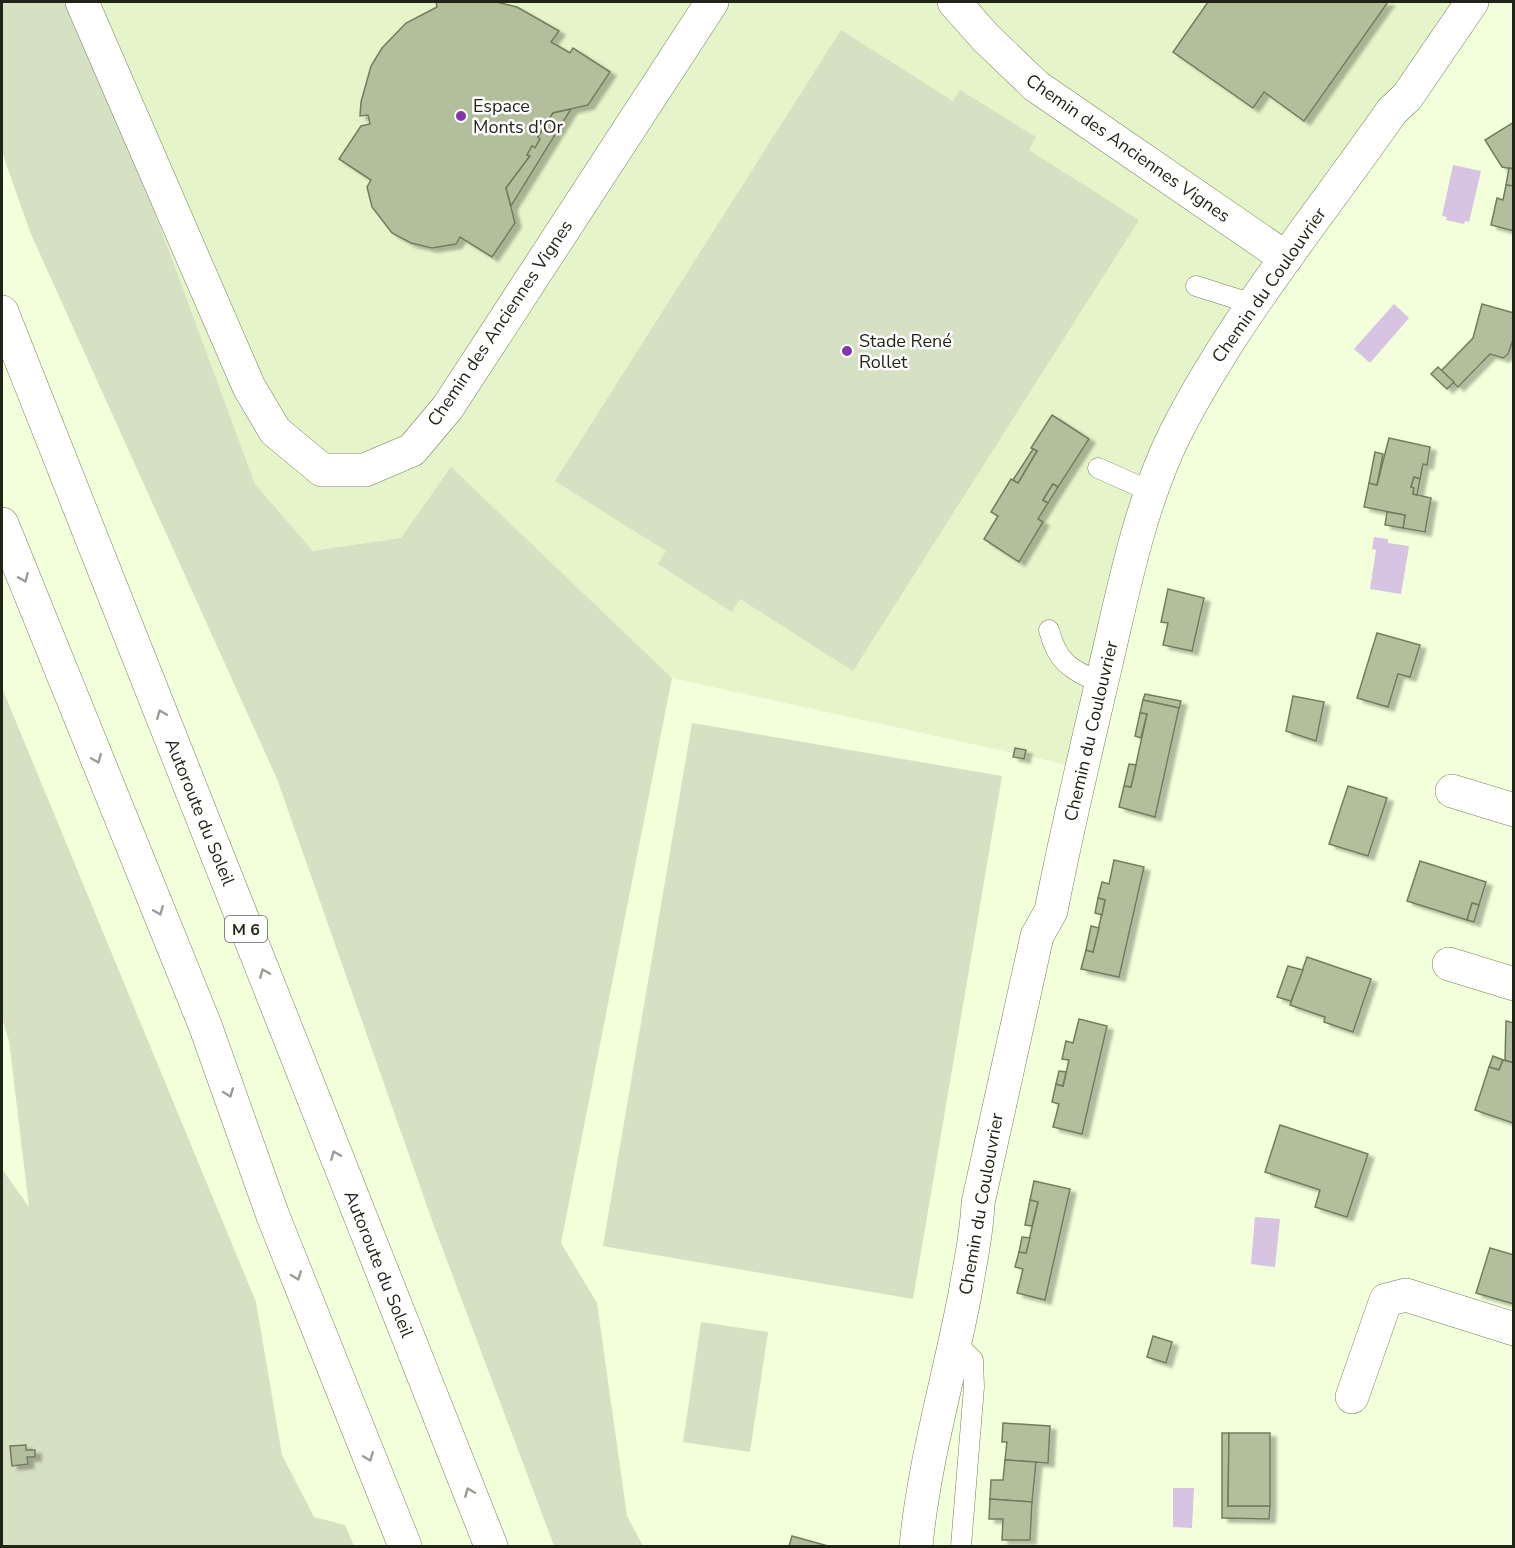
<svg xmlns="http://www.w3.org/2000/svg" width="1515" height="1548" font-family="'Nunito Sans',sans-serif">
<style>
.built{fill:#e5f4c9}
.green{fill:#d6e0c3}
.water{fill:#d7c3e2}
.building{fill:#b3bf9c;stroke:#727d5d;stroke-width:1.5;filter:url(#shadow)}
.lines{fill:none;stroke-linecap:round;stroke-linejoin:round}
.service-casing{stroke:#747f5e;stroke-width:21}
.minor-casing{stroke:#747f5e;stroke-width:34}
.trunk-casing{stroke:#747f5e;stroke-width:34}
.service{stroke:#fff;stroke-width:20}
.minor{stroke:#fff;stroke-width:33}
.trunk{stroke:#fff;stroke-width:33}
.oneway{stroke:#9a9c96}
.poi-dot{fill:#8436a6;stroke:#fff;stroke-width:2}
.labels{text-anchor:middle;stroke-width:5;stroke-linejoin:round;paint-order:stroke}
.shield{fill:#fff;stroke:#62665c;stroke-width:1.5}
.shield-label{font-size:16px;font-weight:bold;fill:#1f2416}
.poi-label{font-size:18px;fill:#1f2416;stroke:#fff;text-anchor:start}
.street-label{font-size:18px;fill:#1f2416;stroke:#fff}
</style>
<defs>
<filter id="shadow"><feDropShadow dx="6" dy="4" stdDeviation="1.5" flood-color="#0004"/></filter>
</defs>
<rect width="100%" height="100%" fill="#f2ffda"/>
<!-- built -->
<polygon class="built" points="71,2 1461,2 1185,411 1082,768 672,678 451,468 401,539 314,552 255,484 110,91"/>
<!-- green -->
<g class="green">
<polygon points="2,2 72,2 110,91 255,484 313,551 401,538 451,467 672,678 561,1243 597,1303 627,1516 643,1546 554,1546 434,1226 277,779 30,232 2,152"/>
<polygon points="841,30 953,101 960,90 1036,137 1029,150 1139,220 853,671 740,599 732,612 658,564 666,551 555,481"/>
<polygon points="2,688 256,1302 282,1455 314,1517 345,1525 354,1546 2,1546 2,1169 29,1207 9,1041 2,1018"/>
<polygon points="692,723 1002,776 913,1299 603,1246"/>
<polygon points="701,1322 768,1332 750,1452 683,1442"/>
</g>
<!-- water -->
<g class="water">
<polygon points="1453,165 1481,171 1469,222 1465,221 1464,224 1446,220 1447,217 1442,216"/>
<polygon points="1394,304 1409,318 1370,363 1354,349"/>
<polygon points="1374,537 1388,539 1388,543 1409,546 1401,594 1370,589 1376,550 1372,549"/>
<polygon points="1255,1217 1280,1219 1275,1267 1251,1264"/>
<polygon points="1173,1488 1194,1488 1192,1528 1173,1527"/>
</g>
<!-- building -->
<g class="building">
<polygon points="436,2 496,2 517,7 559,31 551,42 570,53 573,48 610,72 588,105 553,113 538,137 540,139 535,148 532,146 527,155 530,156 506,188 515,223 492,257 460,237 456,244 432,248 411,243 392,233 372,207 367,187 371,180 339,159 361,126 370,124 368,115 360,116 361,102 371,66 382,48 406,23 437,7"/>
<polygon points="1208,2 1388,2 1304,121 1264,92 1253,108 1173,52"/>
<polygon points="571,109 511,206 506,188 530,156 527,155 532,146 535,148 540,139 538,137 553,113"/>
<polygon points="1514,122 1514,169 1502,167 1485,140"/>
<polygon points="1509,168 1514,169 1513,186 1506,185"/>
<polygon points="1514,183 1514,231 1491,225 1497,198 1503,200 1506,185 1513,186"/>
<polygon points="1482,304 1514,313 1514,337 1508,354 1503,358 1490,354 1458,387 1441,371 1473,338"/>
<polygon points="1438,367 1454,382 1447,389 1431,374"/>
<polygon points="1052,415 1089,439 1058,487 1053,484 1043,500 1048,503 1038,519 1043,522 1019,562 984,539 998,516 991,512 1011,479 1018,483 1037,451 1031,448"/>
<polygon points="1389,438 1430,447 1427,465 1423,464 1420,479 1414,477 1411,487 1414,488 1413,494 1431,498 1425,532 1403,528 1405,515 1364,507 1369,483 1377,485"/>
<polygon points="1033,449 1037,451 1018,483 1013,480"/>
<polygon points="1375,452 1383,454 1377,485 1369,483"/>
<polygon points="1414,477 1420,479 1417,495 1413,494 1414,488 1411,487"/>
<polygon points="1053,484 1058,487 1048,503 1043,500"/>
<polygon points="1387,512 1405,515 1403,528 1385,525"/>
<polygon points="1168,589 1204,598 1192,651 1163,645 1168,623 1161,622"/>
<polygon points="1377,633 1420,645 1410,677 1398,674 1388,707 1357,698"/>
<polygon points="1145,694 1181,701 1179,708 1143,700"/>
<polygon points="1293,696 1324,702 1316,741 1286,731"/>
<polygon points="1143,700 1179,708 1155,817 1119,807 1124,786 1131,787 1147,714 1140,713"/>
<polygon points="1140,713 1147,714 1141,738 1135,736"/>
<polygon points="1015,748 1026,750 1024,759 1013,757"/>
<polygon points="1129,764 1136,765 1131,787 1124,786"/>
<polygon points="1348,786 1387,798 1368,856 1329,844"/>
<polygon points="1114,860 1144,867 1119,977 1081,969 1086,950 1093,952 1105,900 1098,898 1102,882 1109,884"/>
<polygon points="1420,861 1486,882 1479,905 1472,903 1467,920 1407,901"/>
<polygon points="1098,898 1105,900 1102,915 1095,913"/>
<polygon points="1472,903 1479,905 1474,922 1467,920"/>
<polygon points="1091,926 1099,928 1093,952 1086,950"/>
<polygon points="1307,957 1371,979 1353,1032 1324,1022 1325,1017 1290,1005"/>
<polygon points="1288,966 1303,970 1291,1001 1277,997"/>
<polygon points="1079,1019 1107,1026 1082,1134 1053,1127 1059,1104 1052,1102 1056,1084 1063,1086 1069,1060 1062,1059 1066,1041 1073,1043"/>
<polygon points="1506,1021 1514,1023 1514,1063 1505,1060"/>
<polygon points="1493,1056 1503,1060 1499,1070 1489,1067"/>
<polygon points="1503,1060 1514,1063 1513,1123 1475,1110 1489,1067 1499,1070"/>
<polygon points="1059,1071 1066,1072 1063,1086 1056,1084"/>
<polygon points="1280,1125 1368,1154 1347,1217 1315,1207 1320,1190 1265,1172"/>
<polygon points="1034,1181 1070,1189 1045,1300 1017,1293 1023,1269 1015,1267 1019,1252 1026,1253 1038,1202 1030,1200"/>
<polygon points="1030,1200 1038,1202 1032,1226 1025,1225"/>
<polygon points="1022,1237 1030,1238 1026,1253 1019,1252"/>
<polygon points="1490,1248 1514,1255 1514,1304 1476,1293"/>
<polygon points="1153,1336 1172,1342 1166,1363 1147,1357"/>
<polygon points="1003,1423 1050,1426 1048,1463 1005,1460 1007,1442 1002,1442"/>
<polygon points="1222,1433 1229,1433 1228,1506 1270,1506 1269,1519 1222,1518"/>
<polygon points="1229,1433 1270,1433 1270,1506 1228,1506"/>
<polygon points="26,1445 26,1450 35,1450 35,1457 27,1457 28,1464 12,1466 10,1446"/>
<polygon points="1005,1460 1036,1462 1032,1502 990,1499 991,1480 1003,1480"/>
<polygon points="990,1499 1032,1502 1030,1540 1002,1540 1003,1519 989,1519"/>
<polygon points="792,1536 828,1546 789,1546"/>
</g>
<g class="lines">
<defs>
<g id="service">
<polyline points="1196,286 1253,304"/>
<polyline points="1098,468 1152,492"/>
<path d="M1049,630C1058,665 1072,669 1102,684"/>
<polyline points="956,1343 973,1360 974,1387 961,1546"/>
</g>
<g id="minor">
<polyline points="82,2 249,387 275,431 322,470 365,470 412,450 448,407 712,2"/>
<polyline points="954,2 986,38 1036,86 1286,258"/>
<polyline points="1452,791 1514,810"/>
<polyline points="1449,964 1514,984"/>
<polyline points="1352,1397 1386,1300 1406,1295 1514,1329"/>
<path d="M916,1546C924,1461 949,1378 965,1294C970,1263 977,1234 978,1203L1037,936L1051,911C1067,828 1087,746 1106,664C1124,587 1140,505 1175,434C1234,318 1318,217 1392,111L1407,97L1472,2"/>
</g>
<g id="trunk">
<polyline points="2,312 491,1546"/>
<polyline points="2,524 205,1025 273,1216 405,1546"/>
</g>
</defs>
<!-- service casing -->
<use href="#service" class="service-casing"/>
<!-- minor casing -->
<use href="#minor" class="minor-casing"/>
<!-- trunk casing -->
<use href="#trunk" class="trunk-casing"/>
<!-- service -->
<use href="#service" class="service"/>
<!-- minor -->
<use href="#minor" class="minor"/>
<!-- trunk -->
<use href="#trunk" class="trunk"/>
</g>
<!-- one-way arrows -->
<defs><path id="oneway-chevron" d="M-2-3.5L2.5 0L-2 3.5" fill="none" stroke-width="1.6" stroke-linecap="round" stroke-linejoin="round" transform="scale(1.5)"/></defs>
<g class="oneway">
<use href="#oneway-chevron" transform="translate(24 578) rotate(68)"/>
<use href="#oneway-chevron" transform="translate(161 714) rotate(-112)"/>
<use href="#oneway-chevron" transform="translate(97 759) rotate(68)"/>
<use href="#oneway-chevron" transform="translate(159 911) rotate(68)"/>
<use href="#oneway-chevron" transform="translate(264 973) rotate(-112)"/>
<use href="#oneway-chevron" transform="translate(229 1093) rotate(70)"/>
<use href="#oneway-chevron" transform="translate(335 1155) rotate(-112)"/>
<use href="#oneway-chevron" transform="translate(297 1276) rotate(69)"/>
<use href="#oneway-chevron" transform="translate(369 1457) rotate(68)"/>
<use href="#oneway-chevron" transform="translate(469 1492) rotate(-112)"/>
</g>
<!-- markers -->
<g class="poi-dot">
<circle cx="461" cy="116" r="6"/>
<circle cx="847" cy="351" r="6"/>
</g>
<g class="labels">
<!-- shield labels -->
<rect class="shield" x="225" y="916" width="42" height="26" rx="4.5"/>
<g class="shield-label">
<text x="246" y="935">M 6</text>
</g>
<!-- poi labels -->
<g class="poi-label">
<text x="473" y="112">Espace<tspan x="473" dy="21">Monts d'Or</tspan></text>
<text x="859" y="347">Stade René<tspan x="859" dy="21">Rollet</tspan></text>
</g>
<!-- street labels -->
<g class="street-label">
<text transform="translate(1128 148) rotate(35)" y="6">Chemin des Anciennes Vignes</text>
<text transform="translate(1269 285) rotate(-55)" y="6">Chemin du Coulouvrier</text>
<text transform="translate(500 323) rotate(-56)" y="6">Chemin des Anciennes Vignes</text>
<text transform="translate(1091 731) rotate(-77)" y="6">Chemin du Coulouvrier</text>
<text transform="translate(200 812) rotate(68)" y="6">Autoroute du Soleil</text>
<text transform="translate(981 1204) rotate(-80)" y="6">Chemin du Coulouvrier</text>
<text transform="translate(379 1264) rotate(68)" y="6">Autoroute du Soleil</text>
</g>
</g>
<!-- border -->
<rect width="1515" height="1548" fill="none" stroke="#1f2416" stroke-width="6"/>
</svg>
